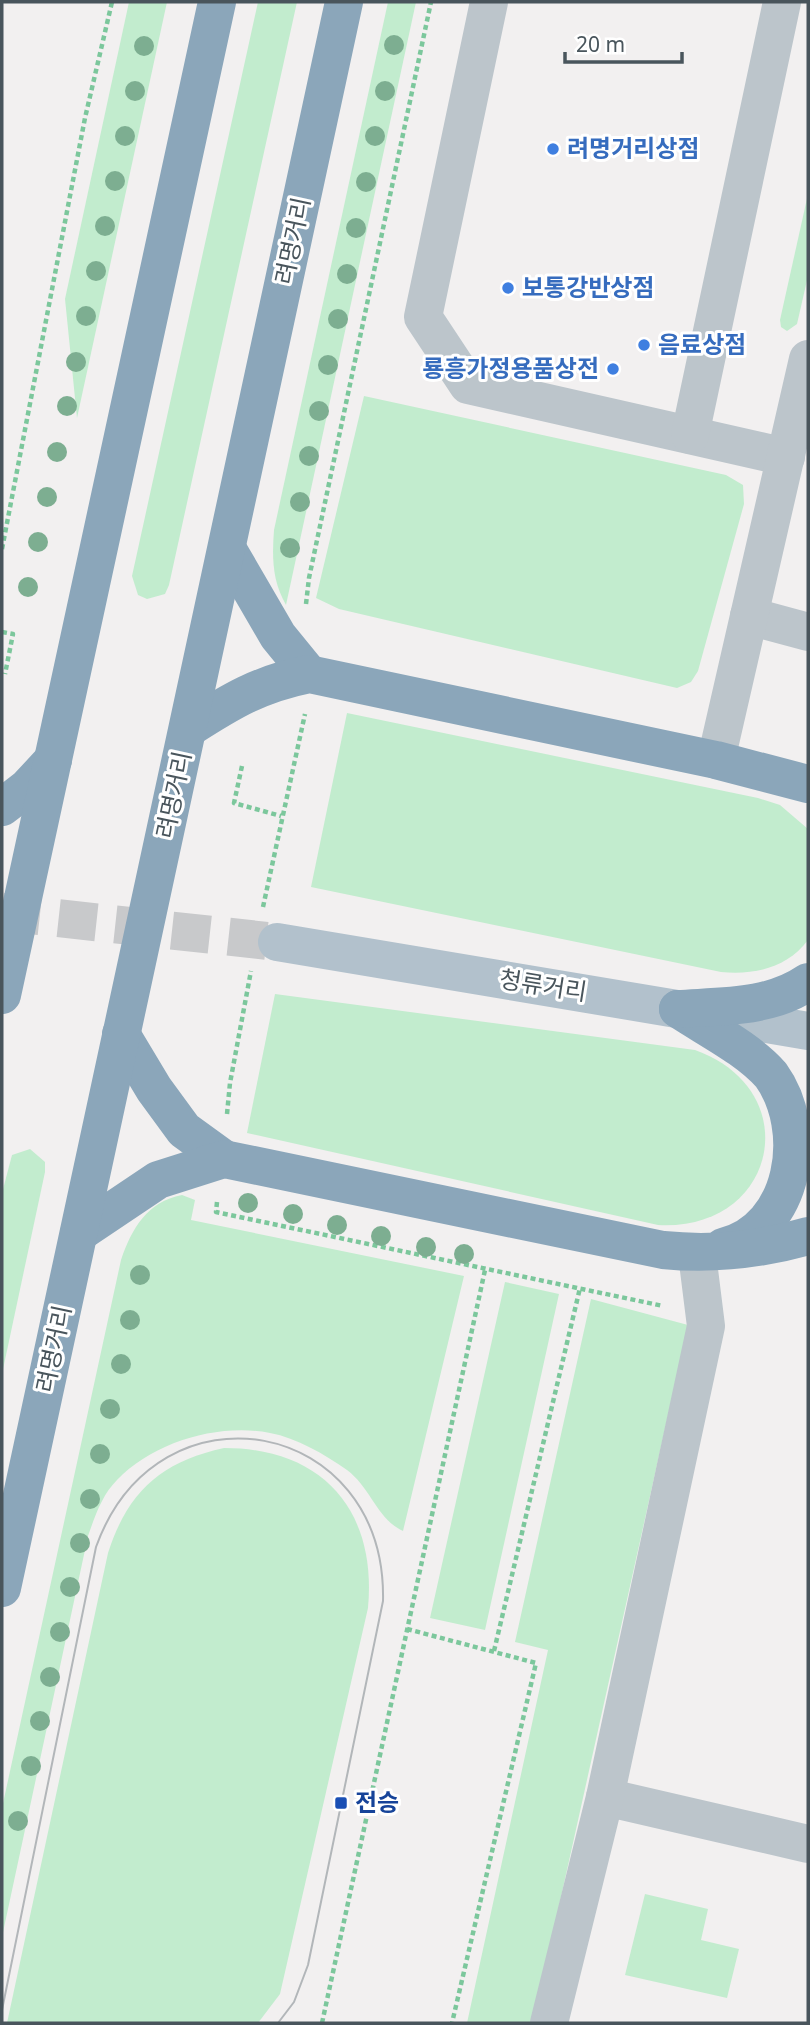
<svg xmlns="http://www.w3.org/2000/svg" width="810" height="2025" font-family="'Noto Sans','Noto Sans KR',sans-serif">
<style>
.green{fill:#c2ecce}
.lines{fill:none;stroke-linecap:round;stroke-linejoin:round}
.major-tunnel{stroke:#c8c9cb;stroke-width:38;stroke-dasharray:38 19;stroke-linecap:butt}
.path{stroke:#7cc79c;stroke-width:4.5;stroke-dasharray:5 3.5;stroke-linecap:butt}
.minor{stroke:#bcc5cb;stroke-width:38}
.major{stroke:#b2c1cc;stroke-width:38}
.highway{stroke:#8ba6ba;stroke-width:38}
.tram{stroke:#b2b6b9;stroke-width:2}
.tree{fill:#7dae91}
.shop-dot{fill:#3f7fe0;stroke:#fff;stroke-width:2.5}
.transit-dot{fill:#1a4fb4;stroke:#fff;stroke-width:2.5}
.labels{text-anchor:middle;stroke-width:6;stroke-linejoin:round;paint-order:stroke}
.shop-label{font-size:24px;font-weight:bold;fill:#366cbe;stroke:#fff;text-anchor:start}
.street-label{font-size:24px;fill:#49555c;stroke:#fff}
.transit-label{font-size:24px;font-weight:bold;fill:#164399;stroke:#fff;text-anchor:start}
</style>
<rect width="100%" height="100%" fill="#f2f0f0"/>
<!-- green -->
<g class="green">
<polygon points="129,2 167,2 77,418 65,299"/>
<polygon points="258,2 297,2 169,585 165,594 147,599 138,595 132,576"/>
<path d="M388,2H416L286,605C272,581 272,557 274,530Z"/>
<polygon points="808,194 808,276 797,324 787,331 781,327 780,320"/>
<polygon points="364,396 726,475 743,485 744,504 698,671 691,682 677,688 339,609 316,598"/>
<path d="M347,713L758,798L780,805L808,829V940C787,968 755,975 721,972L311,887Z"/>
<path d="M275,994L695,1050C807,1090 778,1231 658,1225L247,1133Z"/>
<polygon points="30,1149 45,1162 45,1172 2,1374 2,1193 12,1155"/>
<path d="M182,1195L195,1200L191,1220L464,1276L403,1531C377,1519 371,1488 347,1470C324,1454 297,1438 270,1433C218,1423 154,1442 117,1480C102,1495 95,1516 88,1536L2,1937V1808L121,1260C132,1228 147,1202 182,1195Z"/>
<polygon points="505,1282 559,1294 485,1630 430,1618"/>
<polygon points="591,1299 688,1325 533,2023 467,2023 548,1650 515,1642"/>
<path d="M224,1448C323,1448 377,1511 368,1608L280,1994L258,2023H7L108,1553C128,1491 161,1462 224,1448Z"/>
<polygon points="645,1894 708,1909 701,1940 739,1949 727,1998 625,1975"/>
</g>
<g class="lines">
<!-- major-tunnel -->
<polyline class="major-tunnel" points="2,912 277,942"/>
<!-- path -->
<g class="path">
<polyline points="2,549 85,118 112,2"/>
<polyline points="306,604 309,578 431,2"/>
<polyline points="2,632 13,634 5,674"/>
<polyline points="242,766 234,803 281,816"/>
<polyline points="263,907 305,714"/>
<polyline points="227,1114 230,1083 251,971"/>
<polyline points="217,1202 216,1212 663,1306"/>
<polyline points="407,1629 536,1663 452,2023"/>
<polyline points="494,1651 580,1288"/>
<polyline points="322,2023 485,1270"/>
</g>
<!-- minor -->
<g class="minor">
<polyline points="489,2 423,317 468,385 786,457"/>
<polyline points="690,435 782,2"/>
<polyline points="749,616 808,632"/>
<polyline points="716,760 808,359"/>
<polyline points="605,1797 808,1844"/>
<polyline points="549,2023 605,1797 706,1326 697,1254"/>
</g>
<!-- major -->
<polyline class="major" points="277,942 808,1031"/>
<!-- highway -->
<g class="highway">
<polyline points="228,550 278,636 309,674"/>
<path d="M189,728C231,701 259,684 309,674L716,760L808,784"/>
<polyline points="2,807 27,788 53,760"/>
<polyline points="2,995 217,2"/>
<path d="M678,1009C708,1029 747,1048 771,1075C810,1129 796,1229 723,1247"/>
<path d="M678,1009C723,1006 770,1008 808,982"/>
<polyline points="121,1034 154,1089 184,1130 224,1159"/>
<path d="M79,1233L158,1180L224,1159L663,1250C714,1255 759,1250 808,1236"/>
<polyline points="2,1588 344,2"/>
</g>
<!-- tram -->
<path class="tram" d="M2,2010L96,1547C158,1375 387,1418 383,1601L308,1965L294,2002L278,2023"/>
</g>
<!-- trees -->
<g class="tree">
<circle cx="394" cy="45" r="10"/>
<circle cx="144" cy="46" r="10"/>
<circle cx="135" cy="91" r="10"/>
<circle cx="385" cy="91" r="10"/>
<circle cx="125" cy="136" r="10"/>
<circle cx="375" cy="136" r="10"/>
<circle cx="115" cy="181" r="10"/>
<circle cx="366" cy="182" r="10"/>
<circle cx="105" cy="226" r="10"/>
<circle cx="356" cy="228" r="10"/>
<circle cx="96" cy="271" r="10"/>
<circle cx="347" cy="274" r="10"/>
<circle cx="86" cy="316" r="10"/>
<circle cx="338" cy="319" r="10"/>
<circle cx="76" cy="362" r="10"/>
<circle cx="328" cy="365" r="10"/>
<circle cx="67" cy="406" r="10"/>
<circle cx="319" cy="411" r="10"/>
<circle cx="57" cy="452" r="10"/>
<circle cx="309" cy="456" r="10"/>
<circle cx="47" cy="497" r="10"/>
<circle cx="300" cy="502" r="10"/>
<circle cx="38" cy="542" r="10"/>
<circle cx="290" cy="548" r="10"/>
<circle cx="28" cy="587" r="10"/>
<circle cx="248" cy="1203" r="10"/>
<circle cx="293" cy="1214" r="10"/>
<circle cx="337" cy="1225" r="10"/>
<circle cx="381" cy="1236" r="10"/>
<circle cx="426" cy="1247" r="10"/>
<circle cx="464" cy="1254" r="10"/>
<circle cx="140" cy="1275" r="10"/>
<circle cx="130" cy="1320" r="10"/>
<circle cx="121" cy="1364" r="10"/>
<circle cx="110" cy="1409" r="10"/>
<circle cx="100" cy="1454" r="10"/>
<circle cx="90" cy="1499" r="10"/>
<circle cx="80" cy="1543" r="10"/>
<circle cx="70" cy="1587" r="10"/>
<circle cx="60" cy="1632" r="10"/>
<circle cx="50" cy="1677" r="10"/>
<circle cx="40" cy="1721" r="10"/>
<circle cx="31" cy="1766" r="10"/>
<circle cx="18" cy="1821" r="10"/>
</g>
<!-- markers -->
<g class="shop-dot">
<circle cx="553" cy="149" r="7"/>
<circle cx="508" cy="288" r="7"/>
<circle cx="644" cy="345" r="7"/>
<circle cx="613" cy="369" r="7"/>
</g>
<rect class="transit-dot" x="334" y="1796" width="14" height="14" rx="3.5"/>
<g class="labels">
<!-- shop labels -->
<g class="shop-label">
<text x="567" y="157">려명거리상점</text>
<text x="522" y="296">보통강반상점</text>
<text x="658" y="353">음료상점</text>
<text x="599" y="377" text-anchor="end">룡흥가정용품상전</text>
</g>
<!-- street labels -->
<g class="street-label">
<text transform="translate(293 241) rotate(-78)" y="8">려명거리</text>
<text transform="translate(174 795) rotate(-78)" y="8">려명거리</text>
<text transform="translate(543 986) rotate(9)" y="8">청류거리</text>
<text transform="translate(54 1349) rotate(-78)" y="8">려명거리</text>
</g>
<!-- transit labels -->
<g class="transit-label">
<text x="355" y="1811">전승</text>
</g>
</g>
<!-- border -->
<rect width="810" height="2025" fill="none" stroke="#49555c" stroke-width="7"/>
<!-- scale -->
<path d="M565 52v10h117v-10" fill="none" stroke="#49555c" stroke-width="3.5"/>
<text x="576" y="52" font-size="21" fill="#49555c" stroke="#ffffff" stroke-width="5" paint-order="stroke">20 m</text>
</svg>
